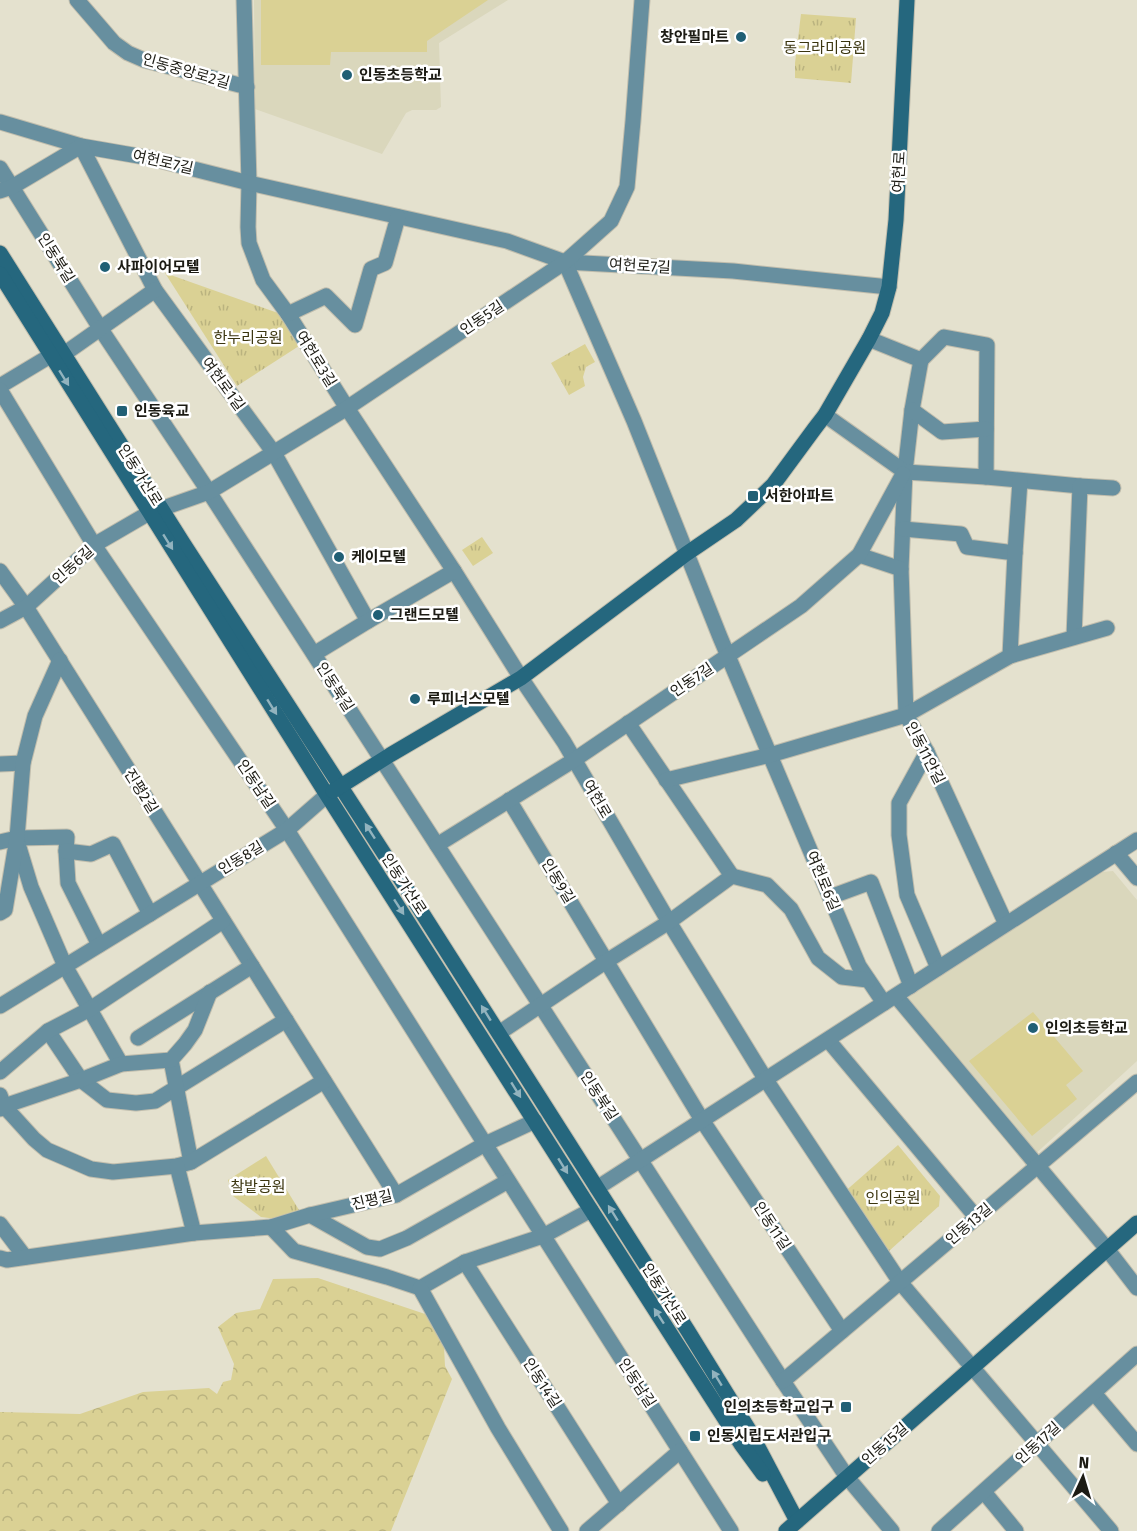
<svg xmlns="http://www.w3.org/2000/svg" width="1137" height="1531" font-family="'Fira Sans','Noto Sans KR',sans-serif">
<style>
.built{fill:#dad7bc}
.forest{fill:url(#forest-crowns)}
.park{fill:url(#park-tufts)}
.pitch{fill:#dad194}
.lines{fill:none;stroke-linecap:round;stroke-linejoin:round}
.street-casing{stroke:#c0bdad;stroke-width:17}
.secondary-casing{stroke:#c0bdad;stroke-width:17}
.street{stroke:#678f9f;stroke-width:15}
.secondary{stroke:#25677e;stroke-width:15}
.oneway{fill:#92b3be}
.poi-dot{fill:#205f75;stroke:#fff;stroke-width:2}
.labels{text-anchor:middle;stroke-width:5;stroke-linejoin:round;paint-order:stroke}
.poi-label{font-size:15px;font-weight:bold;fill:#1c1b14;stroke:#fff;text-anchor:start}
.park-label{font-size:15px;fill:#3b350f;stroke:#fff}
.street-label{font-size:15px;fill:#1c1b14;stroke:#fff}
</style>
<defs>
<pattern id="forest-crowns" width="20" height="18" patternUnits="userSpaceOnUse" patternTransform="scale(1.5)"><rect width="20" height="18" fill="#dad194"/><path d="M2 6a3 3 0 1 1 6 0M12 15a3 3 0 1 1 6 0" fill="none" stroke="#bab37f"/></pattern>
<pattern id="park-tufts" width="24" height="20" patternUnits="userSpaceOnUse" patternTransform="scale(1.5)"><rect width="24" height="20" fill="#dad194"/><path d="M3 7l-1-3M5 7V3M7 7l1-3M15 17l-1-3M17 17v-4M19 17l1-3" fill="none" stroke="#bab37f"/></pattern>
</defs>
<rect width="100%" height="100%" fill="#e4e1ce"/>
<!-- built -->
<g class="built">
<polygon points="254,0 508,0 439,43 441,107 436,110 412,110 406,113 382,154 255,109"/>
<polygon points="1113,871 1137,900 1137,1061 1032,1157 903,996 1102,872"/>
</g>
<!-- forest -->
<polygon class="forest" points="318,1278 431,1316 444,1347 445,1366 452,1379 391,1531 0,1531 0,1412 80,1414 143,1392 209,1388 217,1394 223,1382 231,1380 234,1364 218,1327 236,1313 260,1309 273,1279"/>
<!-- park -->
<g class="park">
<polygon points="801,14 856,18 851,83 795,78 795,63"/>
<polygon points="165,273 278,313 299,346 237,386"/>
<polygon points="585,344 595,362 586,367 583,377 585,386 569,395 551,363"/>
<polygon points="482,537 493,553 473,566 462,550"/>
<polygon points="898,1145 940,1196 939,1206 889,1251 842,1194"/>
<polygon points="266,1156 299,1210 285,1220 261,1217 233,1196 228,1180"/>
</g>
<!-- pitch -->
<g class="pitch">
<polygon points="261,0 488,0 427,41 427,52 331,52 330,65 261,65"/>
<polygon points="1033,1012 1083,1071 1066,1085 1077,1099 1032,1136 969,1061"/>
</g>
<g class="lines">
<defs>
<g id="street">
<polyline points="77,0 114,43 128,53 144,60 247,87"/>
<polyline points="244,0 249,183 248,227 249,243 263,280 288,314 347,408 454,571 521,678 564,742 669,922 766,1080 900,1282 1111,1531"/>
<polyline points="0,122 81,146 150,158 249,183 507,241 565,262 733,271 889,287"/>
<polyline points="0,168 100,328 209,492 783,1381 847,1477 892,1531"/>
<polyline points="0,191 12,187 81,146 155,290 274,453 368,621"/>
<polyline points="565,262 634,421 720,637 859,966 884,1003"/>
<polyline points="288,314 326,296 355,325 371,269 385,263 398,217"/>
<polyline points="869,339 921,360 912,410 905,472 901,569 906,715 927,752 1006,924"/>
<polyline points="64,354 155,290"/>
<polyline points="921,360 944,337 987,345 986,477"/>
<polyline points="0,386 50,356"/>
<polyline points="0,390 94,545 287,830 485,1144 731,1531"/>
<polyline points="912,410 942,432 986,429"/>
<polyline points="825,415 905,472 986,477 1080,486"/>
<polyline points="903,529 961,534 967,547 1015,553"/>
<polyline points="859,555 901,569"/>
<polyline points="0,571 26,607 396,1195"/>
<polyline points="0,621 26,607 94,545 149,513 209,492 347,408 565,262 611,221 627,187 633,121 642,0"/>
<polyline points="1074,637 1080,486 1113,488"/>
<polyline points="314,654 368,621 454,571"/>
<polyline points="1010,656 1015,553 1020,481"/>
<polyline points="628,723 732,876"/>
<polyline points="927,752 899,803 899,835 907,895 938,968"/>
<polyline points="0,764 23,763"/>
<polyline points="666,780 770,755 906,715 1010,656 1107,628"/>
<polyline points="509,800 702,1120 842,1331"/>
<polyline points="0,842 17,838 67,837 66,851 68,883 99,945"/>
<polyline points="18,844 31,887 65,966 121,1064"/>
<polyline points="437,845 574,760 801,606 859,555 903,474"/>
<polyline points="66,851 91,854 113,844 150,914"/>
<polyline points="1116,853 1137,878"/>
<polyline points="830,897 871,882 911,986"/>
<polyline points="0,913 5,910 17,838 23,763 35,716 60,660"/>
<polyline points="896,996 1107,1249 1137,1288"/>
<polyline points="0,1006 287,830 327,795"/>
<polyline points="48,1031 81,1080 107,1100 136,1103 155,1101 286,1020"/>
<polyline points="499,1033 602,964 669,922 732,876 767,885 791,909 818,958 842,977 868,980"/>
<polyline points="138,1038 252,966"/>
<polyline points="828,1040 976,1217"/>
<polyline points="171,1060 191,1162"/>
<polyline points="0,1072 48,1031 90,1009 223,921"/>
<polyline points="0,1095 4,1106 34,1139 47,1150 91,1169 113,1172 177,1166 191,1162 324,1081"/>
<polyline points="0,1109 4,1106 81,1080 121,1064 171,1060 185,1044 195,1030 210,992"/>
<polyline points="177,1166 194,1233"/>
<polyline points="597,1188 1137,840"/>
<polyline points="310,1215 367,1247 380,1249 407,1238 508,1181"/>
<polyline points="0,1224 25,1257"/>
<polyline points="271,1227 294,1251 387,1277 420,1288 465,1262 543,1236 591,1210"/>
<polyline points="0,1258 7,1260 194,1233 271,1227 310,1215 396,1195 485,1144 535,1121"/>
<polyline points="465,1262 619,1504"/>
<polyline points="420,1288 498,1428 561,1531"/>
<polyline points="783,1381 1137,1082"/>
<polyline points="1094,1393 1137,1444"/>
<polyline points="984,1492 1016,1531"/>
<polyline points="587,1531 680,1451"/>
<polyline points="939,1531 1137,1354"/>
</g>
<g id="secondary">
<polyline points="0,253 183,543 405,886 688,1331 749,1430 797,1521"/>
<polyline points="0,274 327,795 591,1210 741,1444 763,1474"/>
<polyline points="333,791 390,755 521,678 686,554 736,520 773,485 815,428 825,415 869,339 882,313 889,287 896,220 907,0"/>
<polyline points="786,1531 1137,1223"/>
</g>
</defs>
<!-- street casing -->
<use href="#street" class="street-casing"/>
<!-- secondary casing -->
<use href="#secondary" class="secondary-casing"/>
<!-- street -->
<use href="#street" class="street"/>
<!-- secondary -->
<use href="#secondary" class="secondary"/>
</g>
<!-- one-way arrows -->
<defs><path id="oneway-solid" d="M-6-.8H1V-3.2L6.5 0L1 3.2V.8H-6Z" transform="scale(1.5)"/></defs>
<g class="oneway">
<use href="#oneway-solid" transform="translate(64 378) rotate(58)"/>
<use href="#oneway-solid" transform="translate(168 542) rotate(58)"/>
<use href="#oneway-solid" transform="translate(272 707) rotate(58)"/>
<use href="#oneway-solid" transform="translate(370 831) rotate(-123)"/>
<use href="#oneway-solid" transform="translate(399 907) rotate(57)"/>
<use href="#oneway-solid" transform="translate(486 1013) rotate(-122)"/>
<use href="#oneway-solid" transform="translate(516 1090) rotate(58)"/>
<use href="#oneway-solid" transform="translate(563 1166) rotate(58)"/>
<use href="#oneway-solid" transform="translate(613 1213) rotate(-122)"/>
<use href="#oneway-solid" transform="translate(659 1316) rotate(-123)"/>
<use href="#oneway-solid" transform="translate(717 1378) rotate(-122)"/>
</g>
<!-- markers -->
<g class="poi-dot">
<circle cx="741" cy="37" r="6"/>
<circle cx="347" cy="75" r="6"/>
<circle cx="105" cy="267" r="6"/>
<rect x="116" y="405" width="12" height="12" rx="3"/>
<rect x="747" y="490" width="12" height="12" rx="3"/>
<circle cx="339" cy="557" r="6"/>
<circle cx="378" cy="615" r="6"/>
<circle cx="415" cy="699" r="6"/>
<circle cx="1033" cy="1028" r="6"/>
<rect x="840" y="1401" width="12" height="12" rx="3"/>
<rect x="689" y="1430" width="12" height="12" rx="3"/>
</g>
<g class="labels">
<!-- poi labels -->
<g class="poi-label">
<text x="729" y="42" text-anchor="end">창안필마트</text>
<text x="359" y="80">인동초등학교</text>
<text x="117" y="272">사파이어모텔</text>
<text x="134" y="416">인동육교</text>
<text x="765" y="501">서한아파트</text>
<text x="351" y="562">케이모텔</text>
<text x="390" y="620">그랜드모텔</text>
<text x="427" y="704">루피너스모텔</text>
<text x="1045" y="1033">인의초등학교</text>
<text x="834" y="1412" text-anchor="end">인의초등학교입구</text>
<text x="707" y="1441">인동시립도서관입구</text>
</g>
<!-- park labels -->
<g class="park-label">
<text x="825" y="53">동그라미공원</text>
<text x="248" y="343">한누리공원</text>
<text x="258" y="1192">찰밭공원</text>
<text x="893" y="1203">인의공원</text>
</g>
<!-- street labels -->
<g class="street-label">
<text transform="translate(186 71) rotate(16)" y="5">인동중앙로2길</text>
<text transform="translate(163 162) rotate(13)" y="5">여헌로7길</text>
<text transform="translate(899 172) rotate(-87)" y="5">여헌로</text>
<text transform="translate(56 258) rotate(58)" y="5">인동북길</text>
<text transform="translate(640 266) rotate(3)" y="5">여헌로7길</text>
<text transform="translate(482 318) rotate(-34)" y="5">인동5길</text>
<text transform="translate(316 359) rotate(58)" y="5">여헌로3길</text>
<text transform="translate(223 384) rotate(54)" y="5">여헌로1길</text>
<text transform="translate(140 475) rotate(58)" y="5">인동가산로</text>
<text transform="translate(73 565) rotate(-42)" y="5">인동6길</text>
<text transform="translate(692 680) rotate(-34)" y="5">인동7길</text>
<text transform="translate(335 687) rotate(57)" y="5">인동북길</text>
<text transform="translate(925 753) rotate(63)" y="5">인동11안길</text>
<text transform="translate(256 784) rotate(56)" y="5">인동남길</text>
<text transform="translate(141 791) rotate(58)" y="5">진평2길</text>
<text transform="translate(597 799) rotate(60)" y="5">여헌로</text>
<text transform="translate(241 858) rotate(-31)" y="5">인동8길</text>
<text transform="translate(558 881) rotate(59)" y="5">인동9길</text>
<text transform="translate(823 881) rotate(67)" y="5">여헌로6길</text>
<text transform="translate(404 884) rotate(57)" y="5">인동가산로</text>
<text transform="translate(599 1096) rotate(57)" y="5">인동북길</text>
<text transform="translate(372 1200) rotate(-14)" y="5">진평길</text>
<text transform="translate(969 1224) rotate(-40)" y="5">인동13길</text>
<text transform="translate(772 1226) rotate(57)" y="5">인동11길</text>
<text transform="translate(664 1294) rotate(58)" y="5">인동가산로</text>
<text transform="translate(542 1383) rotate(57)" y="5">인동14길</text>
<text transform="translate(637 1383) rotate(57)" y="5">인동남길</text>
<text transform="translate(1038 1443) rotate(-42)" y="5">인동17길</text>
<text transform="translate(885 1444) rotate(-41)" y="5">인동15길</text>
</g>
</g>
<!-- north arrow -->
<g transform="translate(1083 1477) rotate(4)" stroke="#ffffff" stroke-width="4.5" paint-order="stroke">
<path d="M0-4.5L10 22L0 15L-10 22Z" fill="#1c1b14"/>
<text y="-9" font-size="16" font-weight="bold" text-anchor="middle" fill="#1c1b14">N</text>
</g>
</svg>
